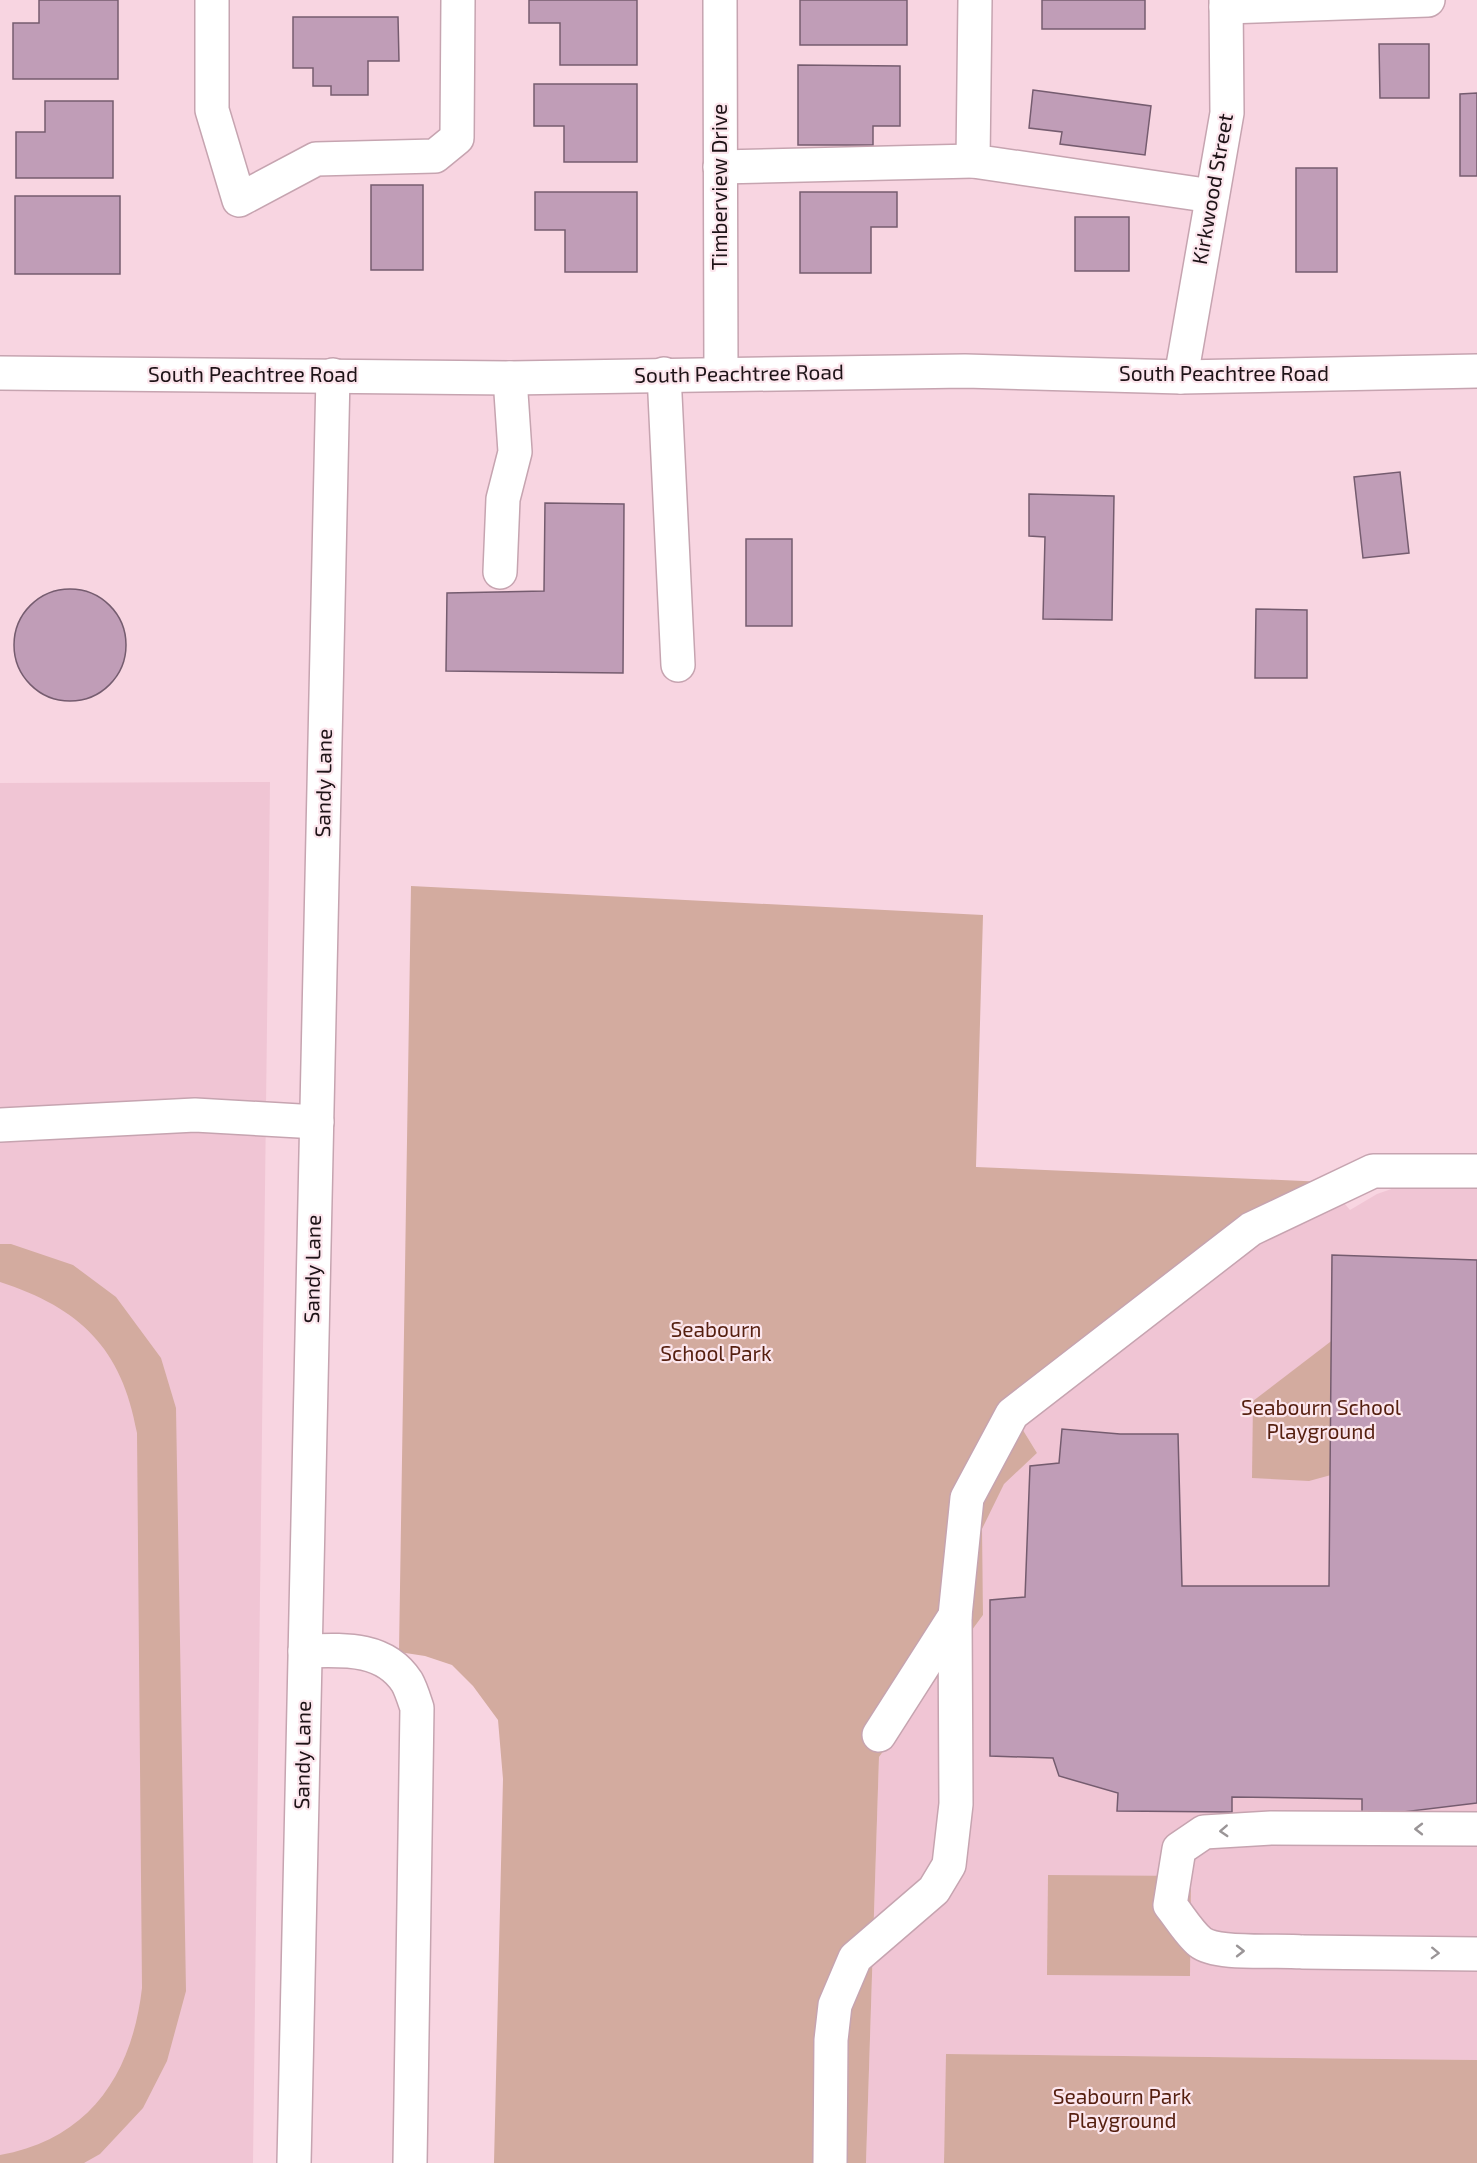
<svg xmlns="http://www.w3.org/2000/svg" width="1477" height="2163" font-family="'Exo 2',sans-serif">
<style>
.built{fill:#f0c5d4}
.green{fill:#d3ab9f}
.building{fill:#c09db7;stroke:#755c6f;stroke-width:1.5}
.lines{fill:none;stroke-linecap:round;stroke-linejoin:round}
.minor-casing{stroke:#c6a4b0;stroke-width:36}
.major-casing{stroke:#c6a4b0;stroke-width:36}
.minor{stroke:#fff;stroke-width:33}
.major{stroke:#fff;stroke-width:33}
.oneway{stroke:#9a9597}
.labels{text-anchor:middle;stroke-width:4.5;stroke-linejoin:round;paint-order:stroke}
.street-label{font-size:21px;fill:#1e1317;stroke:#fce6ed}
.park-label{font-size:21px;fill:#551f0f;stroke:#fce6ed}
</style>
<rect width="100%" height="100%" fill="#f8d5e1"/>
<!-- built -->
<g class="built">
<polygon points="270,782 253,2163 0,2163 0,783"/>
<polygon points="1326,1182 1350,1210 1377,1194 1403,1185 1477,1187 1477,2060 947,2054 944,2163 866,2163 879,1757 983,1615 981,1529 1004,1483 1037,1453 1018,1422"/>
</g>
<!-- green -->
<g class="green">
<polygon points="411,886 983,915 976,1167 1326,1182 1018,1422 1037,1453 1004,1484 982,1529 983,1615 879,1757 866,2163 494,2163 503,1779 498,1720 473,1686 452,1665 425,1656 399,1652"/>
<path d="M0,1244H11L73,1265L116,1297L161,1358L176,1408L186,1991L167,2061L143,2108L100,2154L84,2163H0V2155C90,2139 132,2074 142,1988L137,1433C122,1348 80,1308 0,1282Z"/>
<polygon points="1381,1303 1342,1472 1309,1481 1252,1478 1253,1401"/>
<polygon points="1048,1875 1191,1876 1190,1976 1047,1975"/>
<polygon points="946,2054 1477,2060 1477,2163 944,2163"/>
</g>
<!-- building -->
<g class="building">
<polygon points="39,0 118,0 118,79 13,79 13,23 39,23"/>
<polygon points="529,0 637,0 637,65 560,65 560,23 529,23"/>
<rect x="800" y="0" width="107" height="45"/>
<rect x="1042" y="0" width="103" height="29"/>
<polygon points="293,17 398,17 399,61 368,61 368,95 331,95 331,86 313,86 313,68 293,68"/>
<polygon points="1379,44 1429,44 1429,98 1380,98"/>
<polygon points="798,65 900,66 900,126 873,126 873,145 798,145"/>
<polygon points="534,84 637,84 637,162 564,162 564,126 534,126"/>
<polygon points="1033,90 1151,106 1145,155 1060,144 1062,132 1029,128"/>
<polygon points="1477,93 1477,176 1460,176 1460,94"/>
<polygon points="45,101 113,101 113,178 16,178 16,132 45,132"/>
<rect x="1296" y="168" width="41" height="104"/>
<rect x="371" y="185" width="52" height="85"/>
<polygon points="535,192 637,192 637,272 565,272 565,230 535,230"/>
<polygon points="800,192 897,192 897,227 871,227 871,273 800,273"/>
<rect x="15" y="196" width="105" height="78"/>
<rect x="1075" y="217" width="54" height="54"/>
<polygon points="1400,472 1409,553 1363,558 1354,477"/>
<polygon points="1029,494 1114,496 1112,620 1043,619 1045,537 1029,536"/>
<polygon points="545,503 624,504 623,673 446,671 447,593 544,591"/>
<rect x="746" y="539" width="46" height="87"/>
<circle cx="70" cy="645" r="56"/>
<polygon points="1256,609 1307,610 1307,678 1255,678"/>
<polygon points="1332,1255 1477,1260 1477,1803 1362,1817 1362,1799 1232,1797 1232,1812 1117,1811 1118,1793 1059,1776 1053,1758 990,1756 990,1600 1025,1597 1030,1466 1059,1463 1062,1429 1120,1434 1178,1434 1182,1586 1329,1586"/>
</g>
<g class="lines">
<defs>
<g id="minor">
<polyline points="212,0 212,110 239,200 316,159 435,156 457,138 458,0"/>
<polyline points="720,0 721,374"/>
<polyline points="975,0 973,161 1212,196"/>
<polyline points="1226,7 1428,0"/>
<polyline points="720,167 973,161"/>
<polyline points="664,374 678,665"/>
<polyline points="1181,377 1227,113 1226,0"/>
<polyline points="500,572 503,499 515,452 510,378"/>
<polyline points="0,1125 195,1115 317,1122"/>
<path d="M305,1651C341,1650 384,1646 407,1682C411,1689 414,1699 417,1708L410,2163"/>
<polyline points="879,1735 955,1616"/>
<path d="M1477,1829L1271,1828L1204,1832L1179,1849L1170,1905C1179,1916 1189,1933 1200,1942C1218,1956 1278,1949 1302,1952L1477,1954"/>
<polyline points="294,2163 333,375"/>
<polyline points="830,2163 831,2040 835,2005 855,1958 934,1890 949,1865 956,1804 955,1616 967,1498 1012,1414 1251,1229 1373,1171 1477,1171"/>
</g>
<polyline id="major" points="0,373 510,378 965,371 1181,377 1477,371"/>
</defs>
<!-- minor casing -->
<use href="#minor" class="minor-casing"/>
<!-- major casing -->
<use href="#major" class="major-casing"/>
<!-- minor -->
<use href="#minor" class="minor"/>
<!-- major -->
<use href="#major" class="major"/>
</g>
<!-- one-way arrows -->
<defs><path id="oneway-chevron" d="M-2-3.5L2.5 0L-2 3.5" fill="none" stroke-width="1.6" stroke-linecap="round" stroke-linejoin="round" transform="scale(1.5)"/></defs>
<g class="oneway">
<use href="#oneway-chevron" transform="translate(1419 1829) rotate(-180)"/>
<use href="#oneway-chevron" transform="translate(1224 1831) rotate(177)"/>
<use href="#oneway-chevron" transform="translate(1240 1951)"/>
<use href="#oneway-chevron" transform="translate(1435 1953) rotate(2)"/>
</g>
<g class="labels">
<!-- street labels -->
<g class="street-label">
<text transform="translate(720 187) rotate(-90)" y="7">Timberview Drive</text>
<text transform="translate(1213 189) rotate(-80)" y="7">Kirkwood Street</text>
<text transform="translate(739 374) rotate(-1)" y="7">South Peachtree Road</text>
<text x="1224" y="381">South Peachtree Road</text>
<text x="253" y="382">South Peachtree Road</text>
<text transform="translate(324 783) rotate(-89)" y="7">Sandy Lane</text>
<text transform="translate(313 1269) rotate(-89)" y="7">Sandy Lane</text>
<text transform="translate(303 1755) rotate(-89)" y="7">Sandy Lane</text>
</g>
<!-- park labels -->
<g class="park-label">
<text x="716" y="1337">Seabourn<tspan x="716" dy="24">School Park</tspan></text>
<text x="1321" y="1415">Seabourn School<tspan x="1321" dy="24">Playground</tspan></text>
<text x="1122" y="2104">Seabourn Park<tspan x="1122" dy="24">Playground</tspan></text>
</g>
</g>
</svg>
